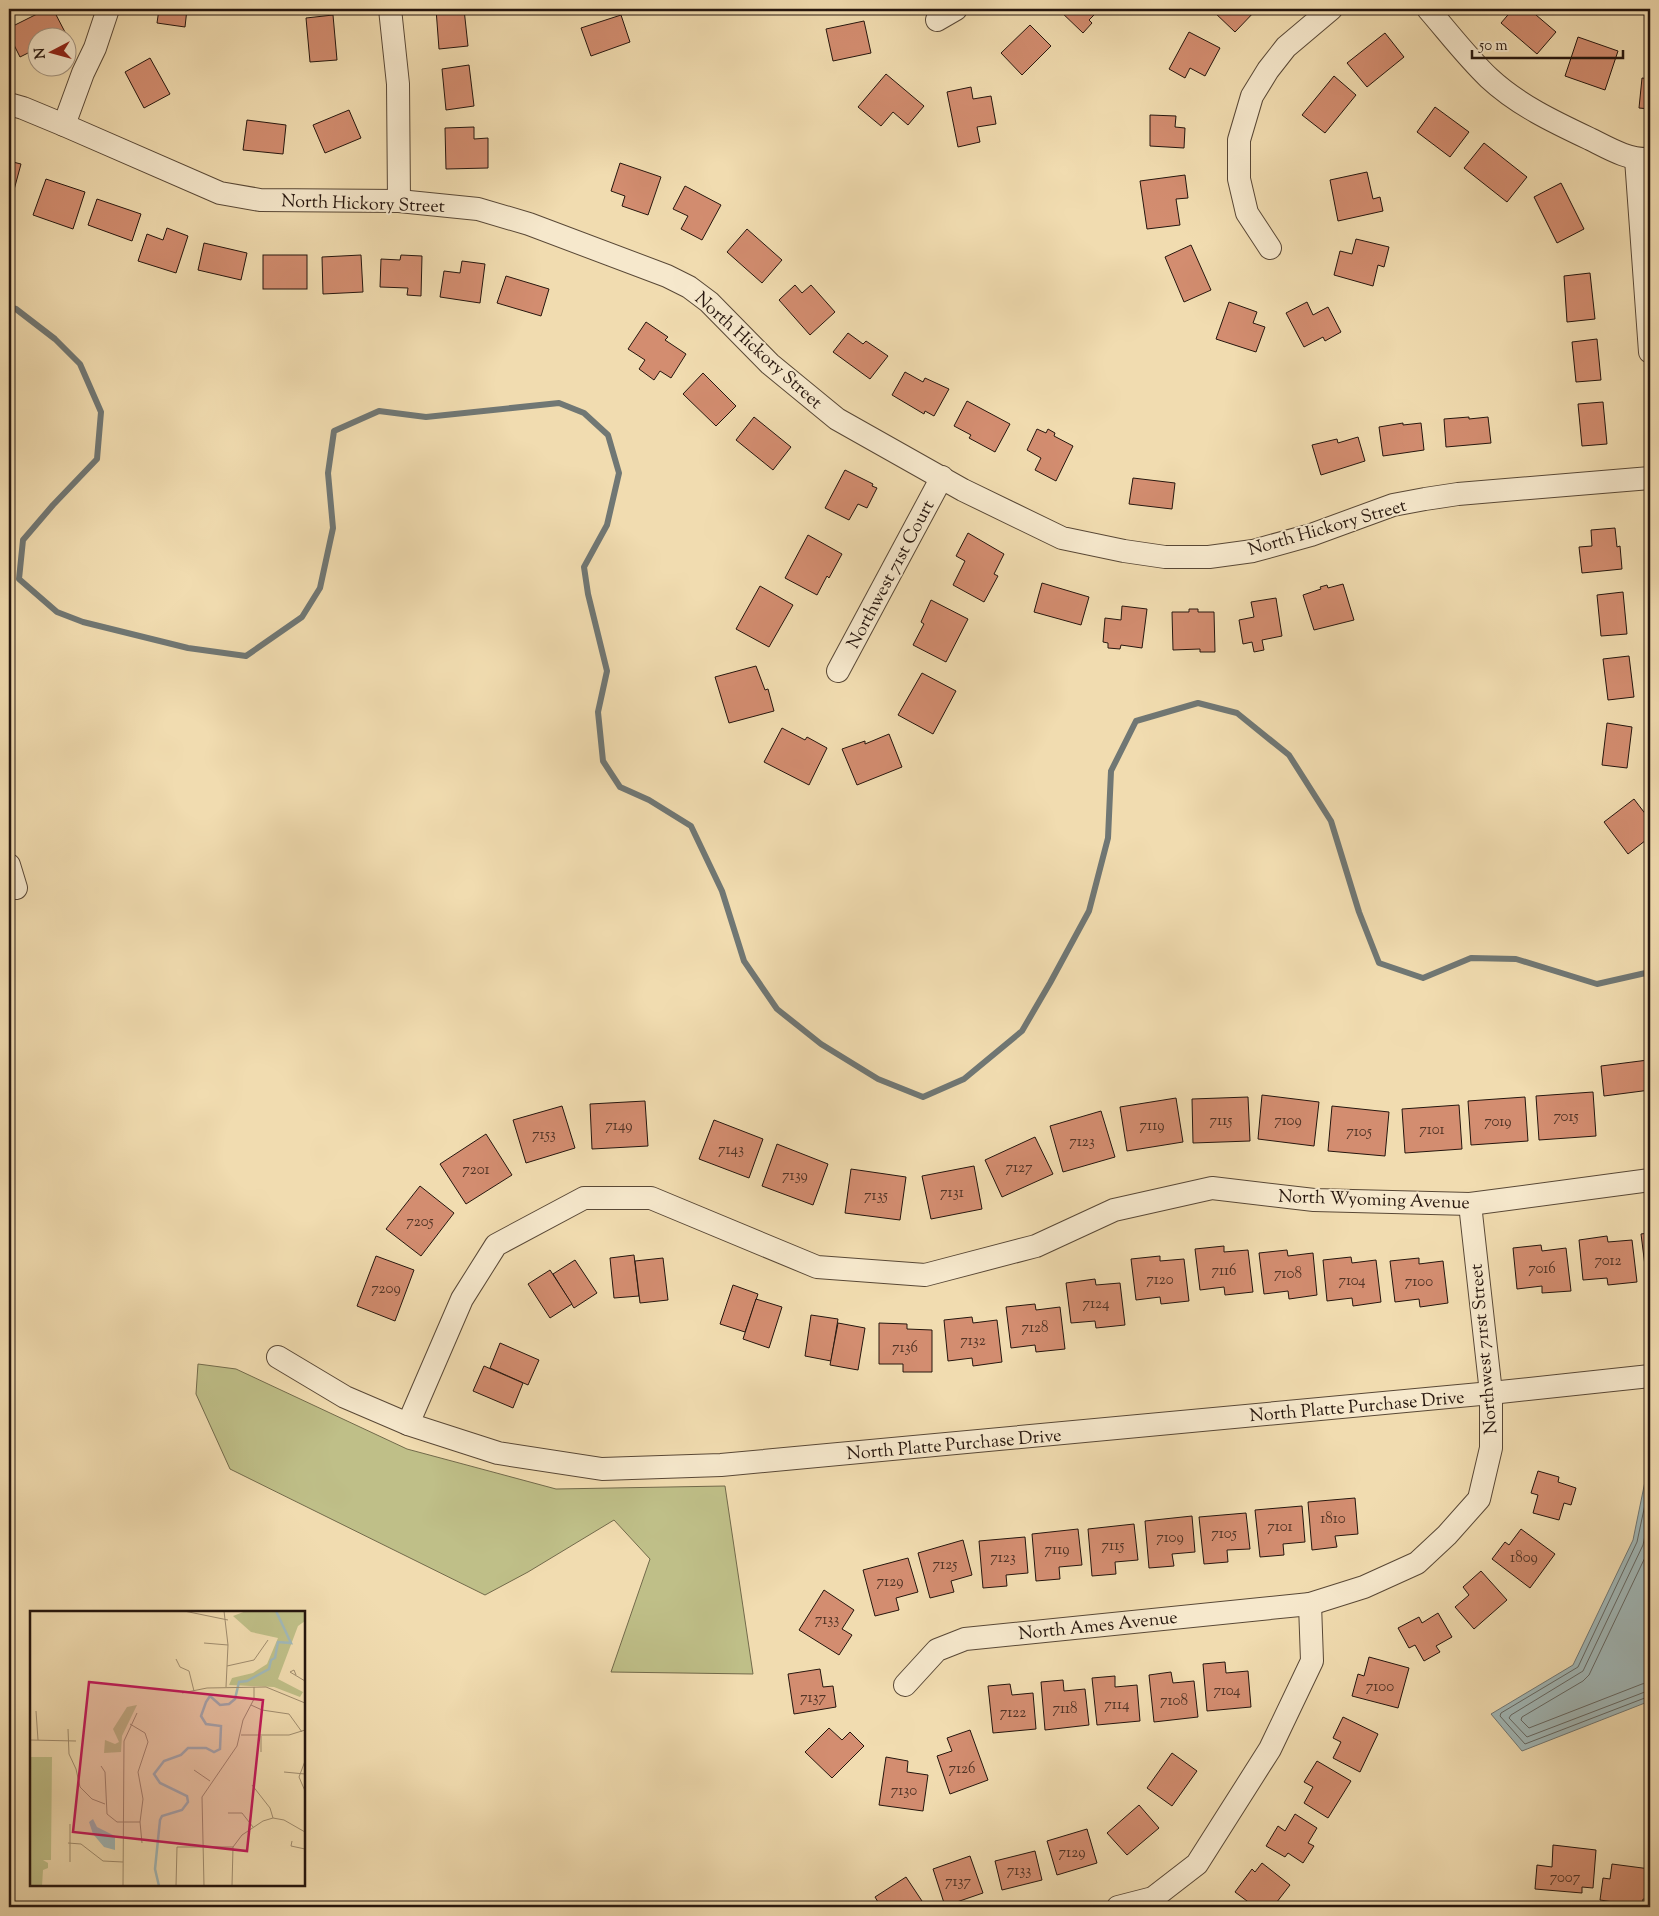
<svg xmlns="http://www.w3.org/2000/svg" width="1659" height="1916" font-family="'Sorts Mill Goudy',serif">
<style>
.green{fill:#bfbf88;stroke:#726a4b}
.water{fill:#a1b8b8;stroke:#707774}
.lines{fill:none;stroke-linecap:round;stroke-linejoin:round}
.shore{stroke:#646763;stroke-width:1}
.stream{stroke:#707774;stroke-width:6}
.building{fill:#d38d70;stroke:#26160e}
.minor-casing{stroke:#594836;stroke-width:24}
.minor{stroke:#f6e8cc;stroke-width:22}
.labels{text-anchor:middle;stroke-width:4;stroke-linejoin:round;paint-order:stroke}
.number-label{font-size:15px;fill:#513426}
.street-label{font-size:18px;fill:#26160e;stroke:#f6e8cc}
.inset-river{fill:none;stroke:#a1b8b8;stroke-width:2.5}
.inset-road{fill:none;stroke:#a08d6f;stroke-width:1}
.view{fill:#c2185b;fill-opacity:0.15;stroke:#c2185b;stroke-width:2.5}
.inset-edge{fill:none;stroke:#26160e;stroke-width:2.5}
</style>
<rect width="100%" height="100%" fill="#f1dcb0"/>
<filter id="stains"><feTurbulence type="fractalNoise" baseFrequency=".004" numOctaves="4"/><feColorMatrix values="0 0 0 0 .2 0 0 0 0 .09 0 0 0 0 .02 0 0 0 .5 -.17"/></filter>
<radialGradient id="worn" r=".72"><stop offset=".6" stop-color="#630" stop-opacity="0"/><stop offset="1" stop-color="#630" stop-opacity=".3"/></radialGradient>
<!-- green -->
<polygon class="green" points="198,1364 236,1369 407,1449 556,1489 725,1486 753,1674 611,1672 650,1559 614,1520 528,1572 485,1595 230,1469 196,1394"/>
<!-- water -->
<polygon class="water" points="1650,1457 1650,1701 1522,1751 1491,1714 1573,1665 1633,1540"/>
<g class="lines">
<!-- shore -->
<g class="shore">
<polyline points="1650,1481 1637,1542 1578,1667 1501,1713 1500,1716 1525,1744 1650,1696"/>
<polyline points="1650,1511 1643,1545 1583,1671 1511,1715 1509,1718 1527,1737 1650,1690"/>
<polyline points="1650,1547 1589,1675 1583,1681 1522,1717 1521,1720 1529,1728 1642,1684 1650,1682"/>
</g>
<!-- stream -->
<polyline class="stream" points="9,307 16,309 55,339 80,364 101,412 97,459 53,505 23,540 19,579 57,612 83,622 188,648 246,656 302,617 320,588 333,528 328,473 334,431 379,411 426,417 559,403 584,413 608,435 619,473 607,525 584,567 588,594 607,671 598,712 603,761 620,787 649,800 691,826 722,891 744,961 777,1009 821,1044 878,1079 923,1097 964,1079 1022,1031 1050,983 1089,911 1108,838 1111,771 1136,721 1198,703 1237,713 1289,755 1331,821 1359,912 1379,963 1423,978 1471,958 1516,959 1597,984 1650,972"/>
</g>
<!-- building -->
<g class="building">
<polygon points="47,9 53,9 66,34 59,38 38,38 38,48 20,57 9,35 9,28"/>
<polygon points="159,9 187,9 185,27 157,23"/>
<polygon points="436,9 464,9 468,46 439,49"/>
<polygon points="1058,9 1100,9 1089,20 1092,23 1083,33"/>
<polygon points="1216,9 1257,9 1235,32 1213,11"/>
<polygon points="1513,9 1529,9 1556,32 1537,54 1501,23"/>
<polygon points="333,15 337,60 310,62 306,18"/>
<polygon points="621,15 630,42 591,56 581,28"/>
<polygon points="864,21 871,53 833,61 826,29"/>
<polygon points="1030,25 1051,46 1022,75 1001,53"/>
<polygon points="1189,32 1220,48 1205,76 1190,68 1185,78 1169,69"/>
<polygon points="1385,33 1404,57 1367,87 1347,63"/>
<polygon points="1578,37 1618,51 1605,90 1565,76"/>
<polygon points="150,58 170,94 144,108 125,72"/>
<polygon points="469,65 474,106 446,110 442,69"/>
<polygon points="886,74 924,106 908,125 893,112 881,126 858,107"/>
<polygon points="1334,76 1356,95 1325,133 1302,115"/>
<polygon points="1642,78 1650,79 1650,109 1639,108"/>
<polygon points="971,87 973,99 991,96 996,124 977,127 980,142 958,147 947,92"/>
<polygon points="1435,107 1469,132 1450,157 1417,132"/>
<polygon points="349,110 361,138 325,153 313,125"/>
<polygon points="1150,115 1176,116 1175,127 1185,128 1184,148 1150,146"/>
<polygon points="247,120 286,125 283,154 243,150"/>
<polygon points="474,127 474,139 488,138 488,168 446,169 445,128"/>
<polygon points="1484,143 1527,177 1507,202 1464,168"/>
<polygon points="9,161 21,164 11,201 9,201"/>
<polygon points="620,163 661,177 648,215 622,206 625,196 611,191"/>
<polygon points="1367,172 1373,199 1380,197 1383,211 1338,221 1330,180"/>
<polygon points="1185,175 1188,198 1176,199 1180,225 1147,229 1140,181"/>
<polygon points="46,179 85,192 73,229 33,215"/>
<polygon points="1561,183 1584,229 1557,243 1534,197"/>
<polygon points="685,186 721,205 702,240 681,229 688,216 673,209"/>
<polygon points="97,199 141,214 132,241 88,225"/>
<polygon points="167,228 188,236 176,273 138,261 147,234 163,240"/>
<polygon points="747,229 782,260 762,283 727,252"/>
<polygon points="1356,239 1389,247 1384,267 1378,265 1373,286 1334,275 1340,251 1352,254"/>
<polygon points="204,243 247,253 241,280 198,270"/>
<polygon points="1191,245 1211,290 1184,302 1165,257"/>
<rect x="263" y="255" width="44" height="34"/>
<polygon points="361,255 363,292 323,294 322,257"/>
<polygon points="401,255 422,256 421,296 407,295 408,288 380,287 381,259 400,260"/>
<polygon points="462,261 485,264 480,303 440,297 444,271 460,273"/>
<polygon points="1590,273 1595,319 1567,322 1564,276"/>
<polygon points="506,276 549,289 541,316 497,303"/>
<polygon points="795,285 802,293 811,285 835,312 810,335 779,300"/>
<polygon points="1229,302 1257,312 1253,323 1265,327 1256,352 1216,339"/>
<polygon points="1307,302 1313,315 1328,307 1341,332 1325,341 1323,337 1304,347 1286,313"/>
<polygon points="646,322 668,337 665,340 686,354 671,378 660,371 654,380 639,369 645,360 628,349"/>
<polygon points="848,333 863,344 866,341 888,356 870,379 833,352"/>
<polygon points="1597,339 1601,380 1576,382 1572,342"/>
<polygon points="905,372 923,382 925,378 949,389 934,416 925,411 924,414 892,395"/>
<polygon points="703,373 736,406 716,426 683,394"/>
<polygon points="967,401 1010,424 995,452 969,438 971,435 954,426"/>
<polygon points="1603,402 1607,444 1582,446 1578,404"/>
<polygon points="754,417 791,447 773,470 736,440"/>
<polygon points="1469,417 1469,419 1488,417 1491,443 1446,447 1444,419"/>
<polygon points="1403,423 1403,425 1421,423 1424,450 1383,456 1379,427"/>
<polygon points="1037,429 1046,433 1048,429 1055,433 1054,436 1073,446 1056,481 1035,470 1041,458 1027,450"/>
<polygon points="1358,437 1365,461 1321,475 1312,445 1337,439 1338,443"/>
<polygon points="845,470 873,484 872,486 877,488 867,508 858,504 849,520 825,508"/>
<polygon points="1133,478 1175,483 1172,509 1129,504"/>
<polygon points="1615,528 1617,547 1620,546 1622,569 1582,573 1579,547 1592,546 1591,530"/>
<polygon points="968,533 1004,554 994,574 998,576 984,602 953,585 965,561 956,556"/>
<polygon points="808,535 842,554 829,578 827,576 817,595 785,578"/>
<polygon points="1042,583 1089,597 1081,625 1034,612"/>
<polygon points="1343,584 1354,620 1314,630 1303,595 1321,589 1320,587 1327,585 1328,588"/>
<polygon points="760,586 793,605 769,647 736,629"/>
<polygon points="1623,592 1627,634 1601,636 1597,595"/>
<polygon points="1276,598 1282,636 1262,640 1264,650 1254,652 1252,642 1243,644 1239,620 1254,617 1251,602"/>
<polygon points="931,600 968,619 946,662 913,645 924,624 921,622"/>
<polygon points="1122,606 1147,609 1142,648 1121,645 1120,649 1108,648 1108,643 1103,642 1105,618 1121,620"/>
<polygon points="1189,609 1198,609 1198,612 1214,612 1215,652 1200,652 1200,649 1173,650 1172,612 1189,612"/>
<polygon points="1629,656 1634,697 1608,700 1603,659"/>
<polygon points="756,666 765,690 768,689 774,711 729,723 715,677"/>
<polygon points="922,673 956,691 933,734 898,715"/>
<polygon points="1607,723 1632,727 1627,768 1602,765"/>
<polygon points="782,728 805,740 807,737 827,748 809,785 764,762"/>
<polygon points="889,734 902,767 857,785 842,749 865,741 865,744"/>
<polygon points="1634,799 1650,820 1650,837 1628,854 1604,822"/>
<polygon points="1648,1060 1650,1090 1604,1096 1601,1066"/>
<polygon points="1593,1092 1596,1136 1539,1140 1536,1096"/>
<polygon points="1262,1095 1319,1102 1314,1146 1258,1139"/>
<polygon points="1248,1097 1250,1141 1193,1143 1192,1099"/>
<polygon points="1525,1097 1528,1141 1471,1145 1468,1101"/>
<polygon points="1176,1098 1183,1142 1127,1151 1120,1107"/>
<polygon points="645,1101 648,1146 592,1149 590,1104"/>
<polygon points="1459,1105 1462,1149 1405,1153 1402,1109"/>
<polygon points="562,1106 575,1148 526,1163 513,1120"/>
<polygon points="1332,1106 1389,1112 1385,1156 1328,1151"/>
<polygon points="1101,1111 1115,1157 1063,1172 1050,1126"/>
<polygon points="714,1120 763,1139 749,1178 699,1159"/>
<polygon points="486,1134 512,1175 466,1204 440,1164"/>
<polygon points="1035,1137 1053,1174 1002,1197 985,1160"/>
<polygon points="777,1144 828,1164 813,1205 762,1186"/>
<polygon points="974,1166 982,1209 931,1219 922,1176"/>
<polygon points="851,1169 906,1177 900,1220 845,1213"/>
<polygon points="420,1186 454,1213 421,1256 386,1229"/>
<polygon points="1648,1233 1650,1233 1650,1274 1646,1274 1641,1234"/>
<polygon points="1607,1236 1608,1242 1632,1240 1637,1282 1608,1285 1607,1278 1583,1280 1579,1240"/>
<polygon points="1541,1245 1542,1251 1566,1248 1571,1291 1542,1293 1542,1286 1517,1289 1513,1248"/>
<polygon points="1224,1246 1224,1252 1248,1250 1253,1292 1225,1295 1224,1287 1200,1290 1195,1249"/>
<polygon points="1287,1250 1288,1256 1313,1253 1317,1295 1289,1299 1288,1291 1264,1294 1259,1253"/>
<polygon points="634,1255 639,1296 614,1298 610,1258"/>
<polygon points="376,1256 414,1270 395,1321 357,1306"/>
<polygon points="1160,1256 1160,1261 1184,1259 1189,1301 1161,1304 1160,1297 1136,1300 1131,1259"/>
<polygon points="1351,1257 1352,1263 1376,1260 1381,1302 1353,1306 1352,1298 1327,1301 1323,1260"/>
<polygon points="663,1258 668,1300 640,1303 635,1261"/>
<polygon points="1419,1258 1419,1264 1443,1261 1448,1303 1420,1307 1419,1299 1395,1302 1390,1261"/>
<polygon points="575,1260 597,1293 574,1308 553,1274"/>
<polygon points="550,1270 572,1304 550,1318 528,1284"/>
<polygon points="1095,1279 1096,1285 1120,1283 1125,1325 1096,1328 1095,1321 1071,1323 1066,1283"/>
<polygon points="733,1285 758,1294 745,1332 720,1324"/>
<polygon points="756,1299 782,1307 769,1348 743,1339"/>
<polygon points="1035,1304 1036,1310 1060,1307 1065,1349 1036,1352 1035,1345 1011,1348 1006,1307"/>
<polygon points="811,1315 838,1319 831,1361 805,1356"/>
<polygon points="972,1317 973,1323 997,1320 1002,1362 973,1366 972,1358 948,1361 944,1320"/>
<polygon points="838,1323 865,1328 858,1370 830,1365"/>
<polygon points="879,1323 907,1324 907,1329 932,1330 932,1372 903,1372 903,1364 879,1364"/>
<polygon points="500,1343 539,1360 528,1385 490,1368"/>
<polygon points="484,1366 523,1383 513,1408 473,1391"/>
<polygon points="1538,1471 1559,1477 1558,1482 1576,1488 1571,1505 1564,1503 1559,1520 1533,1513 1538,1495 1531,1493"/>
<polygon points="1355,1498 1358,1534 1335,1536 1337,1547 1312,1550 1308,1502"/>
<polygon points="1302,1506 1305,1542 1283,1544 1284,1555 1260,1557 1255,1510"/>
<polygon points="1246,1513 1250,1549 1227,1550 1228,1562 1204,1564 1199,1517"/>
<polygon points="1192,1516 1195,1552 1172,1554 1174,1566 1149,1568 1145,1521"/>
<polygon points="1134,1524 1138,1560 1115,1562 1116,1574 1092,1576 1088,1529"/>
<polygon points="1078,1529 1082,1565 1059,1567 1060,1579 1036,1581 1032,1534"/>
<polygon points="1521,1529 1555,1554 1530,1588 1492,1559 1505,1542 1509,1545"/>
<polygon points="1025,1537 1028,1573 1006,1575 1007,1586 983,1588 979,1541"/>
<polygon points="963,1540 972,1575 951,1581 954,1592 930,1598 918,1553"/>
<polygon points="908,1558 918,1592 896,1598 899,1610 875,1616 863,1570"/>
<polygon points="1481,1571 1507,1600 1474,1629 1455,1607 1469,1595 1463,1587"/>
<polygon points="824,1590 854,1610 842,1629 852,1635 839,1655 799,1630"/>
<polygon points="1438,1613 1452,1637 1436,1646 1440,1652 1424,1661 1415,1645 1409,1648 1398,1628 1419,1617 1422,1623"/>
<polygon points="1369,1657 1409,1668 1398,1708 1352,1696 1358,1674 1364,1676"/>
<polygon points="1225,1662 1226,1673 1248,1671 1251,1707 1207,1711 1203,1664"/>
<polygon points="820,1669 823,1687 833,1686 836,1707 794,1714 788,1674"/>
<polygon points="1171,1672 1173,1683 1194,1681 1198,1717 1154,1722 1149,1675"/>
<polygon points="1115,1676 1115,1687 1137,1685 1140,1721 1097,1725 1092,1678"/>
<polygon points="1063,1680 1064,1691 1085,1689 1089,1725 1045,1730 1041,1682"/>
<polygon points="1010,1684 1012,1695 1033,1693 1036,1729 993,1733 988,1686"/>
<polygon points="1343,1717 1378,1734 1360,1772 1333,1758 1341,1742 1333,1738"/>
<polygon points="829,1728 842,1740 850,1732 864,1746 832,1778 805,1752"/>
<polygon points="970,1730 988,1780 950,1794 937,1756 952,1751 947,1738"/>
<polygon points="1172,1753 1197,1771 1172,1806 1147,1788"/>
<polygon points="886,1757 908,1761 907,1772 928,1775 923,1811 879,1805"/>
<polygon points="1317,1761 1351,1781 1328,1818 1304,1803 1313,1787 1304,1782"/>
<polygon points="1139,1805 1159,1828 1127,1855 1107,1833"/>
<polygon points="1295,1814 1317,1828 1308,1843 1314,1846 1303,1863 1288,1853 1285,1857 1266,1846 1278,1826 1285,1831"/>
<polygon points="1087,1829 1097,1863 1057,1875 1047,1841"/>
<polygon points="1553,1845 1596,1850 1593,1888 1582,1887 1582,1893 1535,1889 1537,1865 1552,1867"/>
<polygon points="1035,1851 1042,1880 1002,1890 995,1861"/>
<polygon points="970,1856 983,1893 945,1906 933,1869"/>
<polygon points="1262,1863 1290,1885 1273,1907 1255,1907 1235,1892 1252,1869 1255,1872"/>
<polygon points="1612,1864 1650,1869 1650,1900 1643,1899 1642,1906 1600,1900 1603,1878 1610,1879"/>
<polygon points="906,1877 926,1907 881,1907 875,1897"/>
</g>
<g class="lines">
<defs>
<g id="minor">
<polyline points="390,9 398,84 399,201"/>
<path d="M1428,9C1448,32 1467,57 1489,78C1518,105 1554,122 1590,139C1610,149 1628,160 1650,159"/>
<polyline points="937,20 956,9"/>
<polyline points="9,104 23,108 64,125 220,193 260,200 399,201 478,209 529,224 667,276 689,287 709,302 770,364 837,419 963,490 1062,538 1124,551 1165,557 1209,557 1253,551 1311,535 1393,505 1425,499 1458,494 1650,478"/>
<polyline points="64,125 83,73 95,48 108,9"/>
<polyline points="1636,159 1650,352"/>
<polyline points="1270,248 1247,213 1239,179 1239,140 1252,96 1268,70 1286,47 1331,9"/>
<polyline points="838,671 942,477"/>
<polyline points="9,865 16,888"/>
<polyline points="278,1357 345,1397 408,1424 498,1453 602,1469 721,1465 1491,1393 1650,1376"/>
<polyline points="408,1424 462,1299 496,1245 584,1198 651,1198 817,1267 925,1275 1036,1246 1114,1210 1212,1188 1314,1200 1470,1204 1650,1180"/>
<polyline points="905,1685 937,1650 965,1639 1310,1604 1364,1587 1417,1563 1447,1535 1479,1499 1491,1448 1491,1393 1470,1204"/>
<polyline points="1118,1907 1153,1898 1197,1864 1270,1749 1312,1661 1310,1604"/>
</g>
</defs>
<!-- minor casing -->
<use href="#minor" class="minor-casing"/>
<!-- minor -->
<use href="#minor" class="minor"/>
</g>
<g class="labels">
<!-- number labels -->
<g class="number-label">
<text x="1566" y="1121">7015</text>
<text x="1221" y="1125">7115</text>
<text x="1288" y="1125">7109</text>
<text x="1498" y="1126">7019</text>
<text x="619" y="1130">7149</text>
<text x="1152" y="1130">7119</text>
<text x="1432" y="1134">7101</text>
<text x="1359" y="1136">7105</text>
<text x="544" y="1139">7153</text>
<text x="1082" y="1146">7123</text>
<text x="731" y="1154">7143</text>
<text x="1019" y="1172">7127</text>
<text x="476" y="1174">7201</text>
<text x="795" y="1180">7139</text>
<text x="952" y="1197">7131</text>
<text x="876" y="1200">7135</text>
<text x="420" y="1226">7205</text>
<text x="1608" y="1265">7012</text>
<text x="1542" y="1273">7016</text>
<text x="1224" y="1275">7116</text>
<text x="1288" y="1278">7108</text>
<text x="1160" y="1284">7120</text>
<text x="1352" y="1285">7104</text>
<text x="1419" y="1286">7100</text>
<text x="386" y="1293">7209</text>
<text x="1096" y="1308">7124</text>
<text x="1035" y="1332">7128</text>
<text x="973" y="1345">7132</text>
<text x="905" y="1352">7136</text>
<text x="1333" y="1523">1810</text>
<text x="1280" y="1531">7101</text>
<text x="1224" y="1538">7105</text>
<text x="1170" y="1542">7109</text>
<text x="1113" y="1550">7115</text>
<text x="1057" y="1554">7119</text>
<text x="1003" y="1562">7123</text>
<text x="1524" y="1562">1809</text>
<text x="945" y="1569">7125</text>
<text x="890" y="1586">7129</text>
<text x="827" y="1624">7133</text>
<text x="1380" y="1691">7100</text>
<text x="1227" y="1695">7104</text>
<text x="813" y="1702">7137</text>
<text x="1174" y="1705">7108</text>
<text x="1117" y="1709">7114</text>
<text x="1065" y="1713">7118</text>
<text x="1013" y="1717">7122</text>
<text x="962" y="1773">7126</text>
<text x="904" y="1795">7130</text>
<text x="1072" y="1857">7129</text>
<text x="1019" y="1875">7133</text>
<text x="1565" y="1882">7007</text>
<text x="958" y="1886">7137</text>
</g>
<!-- street labels -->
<g class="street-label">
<text transform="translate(363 203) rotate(2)" y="6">North Hickory Street</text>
<text transform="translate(759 350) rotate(42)" y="6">North Hickory Street</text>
<text transform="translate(1327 527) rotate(-16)" y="6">North Hickory Street</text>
<text transform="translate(890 574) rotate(-62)" y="6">Northwest 71st Court</text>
<text transform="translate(1374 1199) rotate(2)" y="6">North Wyoming Avenue</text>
<text transform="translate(1483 1349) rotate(-95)" y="6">Northwest 71rst Street</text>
<text transform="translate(1357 1406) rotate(-5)" y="6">North Platte Purchase Drive</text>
<text transform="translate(954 1444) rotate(-5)" y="6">North Platte Purchase Drive</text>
<text transform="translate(1098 1625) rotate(-6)" y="6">North Ames Avenue</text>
</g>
</g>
<!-- overview -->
<g transform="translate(30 1611)">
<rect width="275" height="275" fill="#f1dcb0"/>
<path d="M216,0H275V10L268,15L248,68L273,81L270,86L244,76L199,74L202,67L223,62L237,53L248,27L221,21L203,5ZM107,94L92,125L91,141L74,142L75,129L85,133L89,131L83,118L97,96ZM0,146H22L21,249H13L18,252V257L13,259L12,275H0Z" fill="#bfbf88"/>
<path d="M63,208L67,216L85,225V239L74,236L63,223L59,211Z" fill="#a1b8b8"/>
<path class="inset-river" d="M129,275L125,258L130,209L132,205L152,199L158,191L157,185L130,172L124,163L134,150L151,144L158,137H176L184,141L190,138L191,115L176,113L171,105L176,91L180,85L190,94L199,93L205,88L209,71L217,70L239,58L241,49L245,47L248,31L261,32L246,0"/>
<path class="inset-road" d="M154,0L198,9M194,0L198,34L196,76M174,32L198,34M146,48L150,56L159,60L164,80M197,55L224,49L238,29M266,64L264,59L260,61L275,70M152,82L177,77L236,76L275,92M221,94L232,99L259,103L272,121M6,100L8,129M100,113L115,122L118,131L108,161L113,188L110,211L112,232M38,118L39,143L46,158L50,176L62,188L75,193M211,124H259L275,119M231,125V141M0,129L46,130M275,150L269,166L275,180M71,155L75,161L77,203L87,211H110M164,159L180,170M254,161L275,163M222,174L240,197L243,207M198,202H212L223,216M262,230L261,235L275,238M38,232L51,233L73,250L93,251M40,251V213M93,275L94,130L107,102M146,275L147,236H203M174,275L172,186L207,135L213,109L224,88V76M202,275L203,236L212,224L233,210L243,207L254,209L275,221"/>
<path class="view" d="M59,71L233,89L217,240L43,221Z"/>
<rect width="275" height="275" class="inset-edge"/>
</g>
<!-- margin -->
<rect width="1659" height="1916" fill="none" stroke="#f1dcb0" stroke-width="30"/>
<rect x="10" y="10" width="1639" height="1896" fill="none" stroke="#26160e" stroke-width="2.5"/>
<rect x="15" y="15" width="1629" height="1886" fill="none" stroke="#26160e"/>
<!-- north arrow -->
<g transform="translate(52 52) rotate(264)"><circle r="24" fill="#f6e8cc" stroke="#a39480"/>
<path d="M0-4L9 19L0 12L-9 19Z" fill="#8f2418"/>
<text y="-8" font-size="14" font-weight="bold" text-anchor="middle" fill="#26160e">N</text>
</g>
<!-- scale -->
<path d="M1472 50v8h151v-8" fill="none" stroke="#26160e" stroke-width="2.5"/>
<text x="1479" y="50" font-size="15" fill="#26160e" stroke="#f6e8cc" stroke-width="4" paint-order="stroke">50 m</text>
<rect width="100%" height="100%" filter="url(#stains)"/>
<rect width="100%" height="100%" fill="url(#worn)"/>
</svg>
